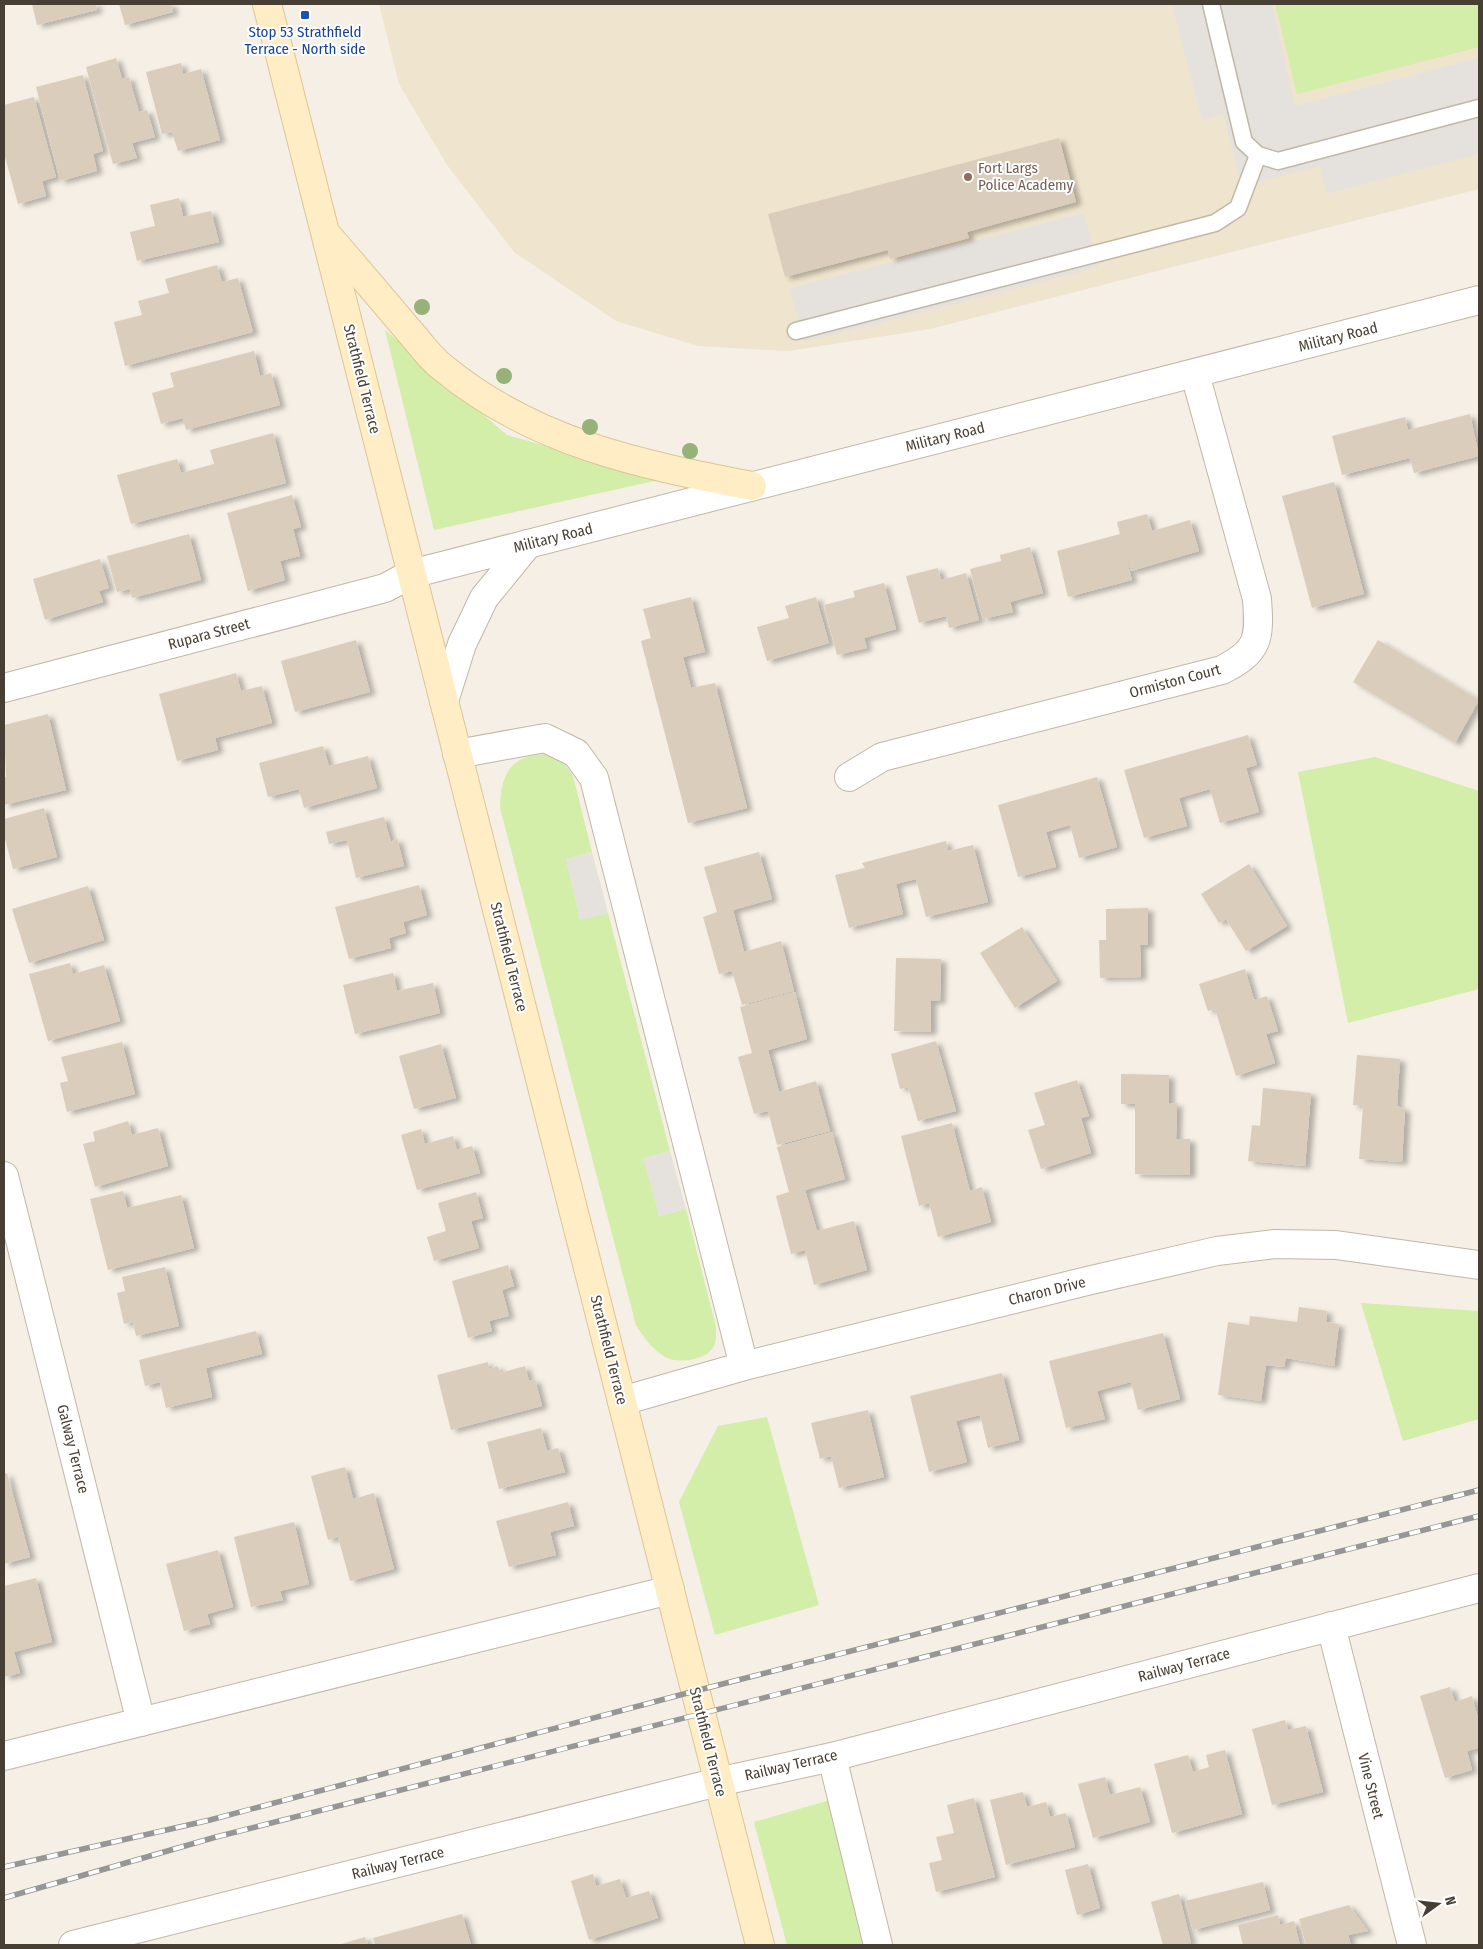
<svg xmlns="http://www.w3.org/2000/svg" width="1483" height="1949" font-family="'Fira Sans Condensed',sans-serif">
<style>
.education{fill:#efe4cd}
.green{fill:#d2eea9}
.parking{fill:#e5e2de}
.building{fill:#dbcdbc;filter:url(#shadow)}
.lines{fill:none;stroke-linecap:round;stroke-linejoin:round}
.service-casing{stroke:#c1b7a7;stroke-width:19}
.minor-casing{stroke:#c1b7a7;stroke-width:30}
.tertiary-casing{stroke:#c1b7a7;stroke-width:30}
.secondary-casing{stroke:#ddc591;stroke-width:30}
.service{stroke:#fff;stroke-width:16}
.minor{stroke:#fff;stroke-width:28}
.tertiary{stroke:#fff;stroke-width:28}
.secondary{stroke:#ffeec5;stroke-width:28}
.rail-casing{stroke:#969696;stroke-width:5.5}
.rail{stroke:#fff;stroke-width:4;stroke-dasharray:11;stroke-linecap:butt}
.tree{fill:#96b279}
.transit-dot{fill:#1a4fb4;stroke:#fff;stroke-width:2}
.education-dot{fill:#8d6e63;stroke:#fff;stroke-width:2}
.labels{text-anchor:middle;stroke-width:4;stroke-linejoin:round;paint-order:stroke}
.transit-label{font-size:15px;fill:#164399;stroke:#fff}
.education-label{font-size:15px;fill:#785e54;stroke:#fff;text-anchor:start}
.street-label{font-size:15px;fill:#483f34;stroke:#fff}
</style>
<defs>
<filter id="shadow"><feDropShadow dx="5.5" dy="3" stdDeviation="2.5" flood-color="#0004"/></filter>
</defs>
<rect width="100%" height="100%" fill="#f5efe5"/>
<!-- education -->
<polygon class="education" points="379,4 1479,4 1479,189 930,329 788,351 698,346 616,321 514,252 447,165 399,84"/>
<!-- green -->
<g class="green">
<polygon points="1275,4 1479,4 1479,47 1297,94"/>
<polygon points="385,330 507,435 663,479 434,530"/>
<path d="M545,754L561,759L573,776L592,852L566,859L580,919L608,913L670,1151L644,1158L659,1216L686,1209L716,1327C716,1332 717,1341 714,1346C707,1361 677,1364 665,1357C652,1349 644,1338 636,1325L500,808C501,775 509,756 545,754Z"/>
<polygon points="1375,757 1479,791 1479,989 1348,1023 1298,772"/>
<polygon points="1361,1303 1479,1311 1479,1419 1403,1441"/>
<polygon points="767,1417 819,1605 715,1635 679,1502 718,1426"/>
<polygon points="837,1798 875,1945 787,1945 754,1822"/>
</g>
<!-- parking -->
<g class="parking">
<polygon points="1172,4 1272,4 1295,106 1479,58 1479,154 1326,194 1320,166 1241,186 1223,114 1202,120"/>
<polygon points="1084,213 1098,267 804,342 790,288"/>
<polygon points="592,852 608,913 580,920 566,859"/>
<polygon points="670,1151 686,1209 659,1216 643,1158"/>
</g>
<!-- building -->
<g class="building">
<polygon points="32,4 96,4 97,10 37,25"/>
<polygon points="119,4 171,4 173,12 125,25"/>
<polygon points="116,58 122,79 129,77 139,112 147,110 155,137 132,143 137,158 113,164 86,67"/>
<polygon points="181,63 183,74 201,69 220,140 178,151 172,132 162,134 146,72"/>
<polygon points="83,75 103,151 93,154 97,171 60,181 36,87"/>
<polygon points="34,97 56,177 42,181 46,196 18,204 4,153 4,105"/>
<polygon points="1059,138 1076,202 967,232 969,238 890,259 888,250 785,277 768,214"/>
<polygon points="179,198 183,217 211,211 219,242 137,261 130,232 155,226 150,205"/>
<polygon points="217,265 222,282 238,278 253,332 125,366 114,322 142,315 138,301 169,293 165,279"/>
<polygon points="254,351 260,376 271,373 280,405 186,430 183,418 161,424 152,393 174,387 170,373"/>
<polygon points="1470,414 1479,456 1414,473 1410,458 1342,475 1332,436 1405,417 1408,430"/>
<polygon points="273,433 286,483 131,524 117,475 177,459 181,473 214,464 210,450"/>
<polygon points="1334,482 1364,594 1312,608 1282,496"/>
<polygon points="292,495 301,527 293,529 300,556 280,561 285,580 248,591 227,513"/>
<polygon points="1147,514 1152,531 1190,520 1199,551 1131,571 1123,546 1132,580 1068,597 1057,551 1120,534 1117,522"/>
<polygon points="189,534 201,580 132,598 130,589 117,592 107,556"/>
<polygon points="1030,547 1043,593 1010,602 1013,612 983,619 970,569 1001,561 1000,555"/>
<polygon points="100,559 109,588 99,591 103,602 45,620 33,579"/>
<polygon points="938,568 941,580 966,573 979,620 949,628 946,616 919,623 906,576"/>
<polygon points="884,583 896,629 864,638 867,648 837,655 824,605 855,597 853,591"/>
<polygon points="691,597 705,652 683,657 691,688 715,683 747,808 688,823 641,641 651,638 643,609"/>
<polygon points="816,597 829,643 767,661 757,627 789,618 785,606"/>
<polygon points="356,640 370,692 295,712 281,661"/>
<polygon points="1378,640 1479,700 1455,743 1353,682"/>
<polygon points="236,673 241,691 262,686 272,723 215,738 218,750 177,761 159,694"/>
<polygon points="48,714 66,790 4,805 4,777 6,777 4,725"/>
<polygon points="1248,735 1257,765 1246,768 1259,812 1220,823 1210,789 1179,798 1187,826 1144,838 1124,770"/>
<polygon points="323,746 329,766 368,756 377,788 304,808 299,789 268,797 259,763"/>
<polygon points="1097,777 1117,847 1079,858 1070,825 1046,832 1056,867 1018,877 998,805"/>
<polygon points="44,808 57,857 13,869 4,835 4,819"/>
<polygon points="384,817 391,842 397,838 404,866 356,878 347,840 329,844 326,832"/>
<polygon points="946,841 948,851 973,845 988,902 926,917 916,879 896,884 903,914 849,928 835,875 865,868 862,863"/>
<polygon points="759,852 772,899 733,910 744,952 781,941 794,991 742,1005 732,971 719,974 703,917 717,912 704,867"/>
<polygon points="1249,864 1287,926 1246,951 1226,919 1219,923 1201,894"/>
<polygon points="419,885 427,915 403,922 406,933 389,938 391,948 349,959 335,907"/>
<polygon points="88,886 104,940 29,963 12,909"/>
<polygon points="1148,908 1148,945 1140,945 1141,977 1100,978 1099,940 1106,940 1106,909"/>
<polygon points="1022,927 1057,981 1015,1008 980,953"/>
<polygon points="896,958 941,959 940,1001 931,1001 931,1032 894,1031"/>
<polygon points="70,963 73,974 104,965 120,1021 48,1041 29,974"/>
<polygon points="1245,969 1254,1000 1267,996 1278,1031 1266,1034 1275,1063 1236,1076 1215,1009 1208,1011 1199,984"/>
<polygon points="393,973 397,991 433,983 440,1013 355,1034 343,985"/>
<polygon points="795,992 807,1039 768,1050 779,1092 816,1081 830,1131 777,1145 768,1111 754,1114 738,1057 752,1053 740,1007"/>
<polygon points="936,1041 956,1111 918,1121 908,1087 900,1089 891,1054"/>
<polygon points="122,1042 135,1094 67,1112 60,1083 68,1081 61,1057"/>
<polygon points="441,1044 456,1098 414,1109 399,1056"/>
<polygon points="1357,1055 1400,1059 1397,1106 1405,1109 1402,1162 1359,1159 1363,1106 1353,1105"/>
<polygon points="1121,1074 1169,1075 1169,1104 1177,1103 1176,1139 1190,1139 1190,1175 1135,1174 1135,1104 1121,1104"/>
<polygon points="1077,1080 1089,1116 1081,1118 1091,1153 1041,1169 1028,1130 1045,1125 1034,1093"/>
<polygon points="1263,1088 1311,1093 1305,1166 1248,1161 1252,1125 1260,1126"/>
<polygon points="128,1121 132,1135 158,1128 168,1166 95,1187 83,1144 95,1141 93,1132"/>
<polygon points="952,1123 970,1191 982,1187 991,1222 938,1237 929,1203 919,1206 901,1136"/>
<polygon points="421,1129 425,1144 453,1136 457,1150 472,1146 480,1173 417,1190 401,1135"/>
<polygon points="832,1132 845,1179 805,1190 817,1231 854,1221 867,1270 814,1285 805,1250 791,1254 776,1196 789,1192 777,1147"/>
<polygon points="123,1191 127,1208 181,1195 194,1248 108,1270 90,1199"/>
<polygon points="476,1192 483,1218 471,1221 479,1248 434,1261 427,1237 446,1231 438,1203"/>
<polygon points="508,1265 514,1286 502,1290 509,1316 489,1321 492,1331 468,1338 452,1281"/>
<polygon points="165,1267 179,1326 136,1336 133,1322 124,1324 117,1293 125,1291 122,1277"/>
<polygon points="1299,1307 1327,1311 1326,1322 1339,1324 1334,1366 1286,1358 1284,1367 1266,1365 1261,1401 1218,1395 1228,1322 1249,1325 1250,1316 1297,1322"/>
<polygon points="256,1331 262,1354 206,1368 212,1397 166,1408 160,1382 145,1386 139,1360"/>
<polygon points="1163,1333 1180,1399 1138,1410 1131,1382 1097,1391 1105,1419 1066,1428 1049,1361"/>
<polygon points="488,1362 489,1369 498,1366 500,1373 525,1366 529,1381 535,1379 542,1406 451,1430 437,1375"/>
<polygon points="1002,1373 1019,1440 988,1448 980,1415 956,1421 967,1462 929,1472 910,1396"/>
<polygon points="868,1410 884,1477 839,1488 831,1456 820,1459 811,1423"/>
<polygon points="541,1428 547,1451 558,1448 565,1472 499,1489 487,1442"/>
<polygon points="345,1467 353,1499 374,1493 394,1569 350,1581 338,1537 328,1540 311,1476"/>
<polygon points="7,1473 30,1557 4,1564 4,1474"/>
<polygon points="568,1502 574,1526 550,1532 556,1555 509,1567 496,1521"/>
<polygon points="294,1522 309,1584 280,1591 283,1600 251,1607 234,1537"/>
<polygon points="218,1550 233,1607 207,1614 210,1624 184,1631 166,1564"/>
<polygon points="36,1578 52,1642 14,1652 20,1673 4,1677 4,1586"/>
<polygon points="1450,1687 1455,1702 1472,1696 1479,1722 1479,1748 1467,1751 1472,1770 1445,1778 1420,1696"/>
<polygon points="1285,1720 1288,1730 1306,1726 1323,1792 1272,1805 1252,1729"/>
<polygon points="1225,1750 1242,1814 1172,1833 1154,1764 1188,1755 1193,1772 1209,1767 1206,1755"/>
<polygon points="1105,1777 1110,1795 1140,1787 1150,1822 1093,1838 1078,1784"/>
<polygon points="1023,1792 1027,1807 1046,1802 1050,1817 1066,1813 1075,1847 1006,1865 990,1800"/>
<polygon points="974,1798 995,1877 936,1892 929,1863 942,1860 936,1837 954,1833 947,1805"/>
<polygon points="1088,1864 1100,1908 1077,1915 1065,1870"/>
<polygon points="593,1874 596,1886 620,1879 626,1898 649,1891 658,1918 589,1940 571,1881"/>
<polygon points="1263,1882 1270,1910 1193,1930 1185,1901"/>
<polygon points="1179,1894 1191,1943 1163,1945 1151,1902"/>
<polygon points="1349,1905 1368,1931 1348,1935 1351,1945 1306,1945 1299,1919"/>
<polygon points="462,1914 471,1945 375,1945 373,1938"/>
<polygon points="1278,1915 1280,1925 1294,1921 1300,1945 1243,1945 1238,1925"/>
<polygon points="365,1937 368,1945 338,1945"/>
</g>
<g class="lines">
<defs>
<g id="service">
<polyline points="1211,4 1244,142 1258,155 1278,161 1479,108"/>
<polyline points="796,331 1215,223 1238,208 1258,155"/>
</g>
<g id="minor">
<polyline points="4,688 385,588 411,574"/>
<polyline points="457,754 545,738 576,753 594,778 744,1366"/>
<path d="M849,777L882,757L1222,670C1259,651 1260,639 1257,599L1195,374"/>
<polyline points="4,1176 141,1722"/>
<polyline points="622,1401 744,1366 1087,1281 1217,1251 1275,1244 1336,1245 1479,1265"/>
<polyline points="1331,1626 1412,1945"/>
<polyline points="4,1756 670,1590"/>
<polyline points="832,1757 878,1945"/>
<polyline points="73,1945 718,1782 832,1757 1479,1588"/>
</g>
<g id="tertiary">
<polyline points="411,574 1479,300"/>
<polyline points="444,701 462,644 484,598 528,544"/>
</g>
<g id="secondary">
<polyline points="267,4 760,1945"/>
<path d="M328,236C355,267 382,299 409,331C420,343 430,358 442,367C534,443 639,464 752,486"/>
</g>
</defs>
<!-- service casing -->
<use href="#service" class="service-casing"/>
<!-- minor casing -->
<use href="#minor" class="minor-casing"/>
<!-- tertiary casing -->
<use href="#tertiary" class="tertiary-casing"/>
<!-- secondary casing -->
<use href="#secondary" class="secondary-casing"/>
<!-- service -->
<use href="#service" class="service"/>
<!-- minor -->
<use href="#minor" class="minor"/>
<!-- tertiary -->
<use href="#tertiary" class="tertiary"/>
<!-- secondary -->
<use href="#secondary" class="secondary"/>
<defs>
<g id="rail">
<polyline points="4,1867 210,1820 695,1691 1479,1490"/>
<polyline points="4,1898 216,1837 1479,1516"/>
</g>
</defs>
<!-- rail casing -->
<use href="#rail" class="rail-casing"/>
<!-- rail -->
<use href="#rail" class="rail"/>
</g>
<!-- trees -->
<g class="tree">
<circle cx="422" cy="307" r="8"/>
<circle cx="504" cy="376" r="8"/>
<circle cx="590" cy="427" r="8"/>
<circle cx="690" cy="451" r="8"/>
</g>
<!-- markers -->
<rect class="transit-dot" x="300" y="10" width="10" height="10" rx="2.5"/>
<circle class="education-dot" cx="968" cy="177" r="5"/>
<g class="labels">
<!-- transit labels -->
<g class="transit-label">
<text x="305" y="37">Stop 53 Strathfield<tspan x="305" dy="17">Terrace - North side</tspan></text>
</g>
<!-- education labels -->
<g class="education-label">
<text x="978" y="173">Fort Largs<tspan x="978" dy="17">Police Academy</tspan></text>
</g>
<!-- street labels -->
<g class="street-label">
<text transform="translate(1338 337) rotate(-14)" y="5">Military Road</text>
<text transform="translate(362 379) rotate(76)" y="5">Strathfield Terrace</text>
<text transform="translate(945 437) rotate(-14)" y="5">Military Road</text>
<text transform="translate(553 538) rotate(-14)" y="5">Military Road</text>
<text transform="translate(209 634) rotate(-15)" y="5">Rupara Street</text>
<text transform="translate(1175 681) rotate(-15)" y="5">Ormiston Court</text>
<text transform="translate(509 957) rotate(76)" y="5">Strathfield Terrace</text>
<text transform="translate(1047 1291) rotate(-14)" y="5">Charon Drive</text>
<text transform="translate(609 1350) rotate(76)" y="5">Strathfield Terrace</text>
<text transform="translate(73 1449) rotate(76)" y="5">Galway Terrace</text>
<text transform="translate(1184 1665) rotate(-15)" y="5">Railway Terrace</text>
<text transform="translate(708 1742) rotate(76)" y="5">Strathfield Terrace</text>
<text transform="translate(791 1765) rotate(-13)" y="5">Railway Terrace</text>
<text transform="translate(1371 1786) rotate(76)" y="5">Vine Street</text>
<text transform="translate(398 1863) rotate(-14)" y="5">Railway Terrace</text>
</g>
</g>
<!-- border -->
<rect width="1483" height="1949" fill="none" stroke="#483f34" stroke-width="10"/>
<!-- north arrow -->
<g transform="translate(1438 1904) rotate(75)" stroke="#ffffff" stroke-width="4" paint-order="stroke">
<path d="M0-4L9 19L0 12L-9 19Z" fill="#483f34"/>
<text y="-8" font-size="14" font-weight="bold" text-anchor="middle" fill="#483f34">N</text>
</g>
</svg>
